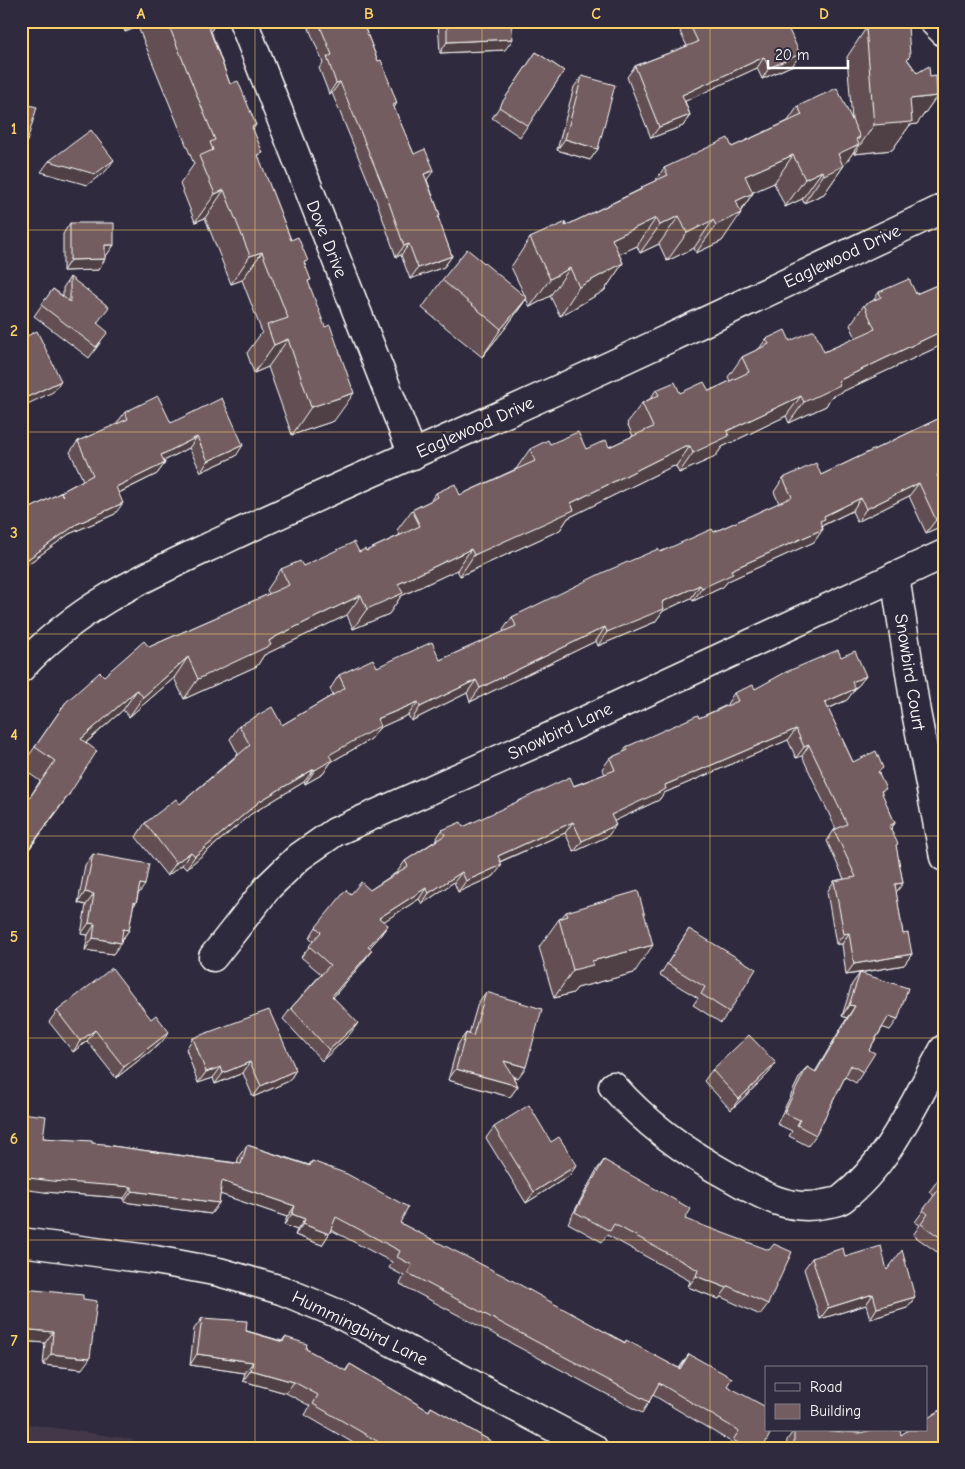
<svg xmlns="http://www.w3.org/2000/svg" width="965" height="1469" font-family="'Comic Neue',sans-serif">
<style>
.built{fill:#433948}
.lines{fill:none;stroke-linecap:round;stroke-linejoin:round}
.minor-casing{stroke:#fff;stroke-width:31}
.minor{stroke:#2f2a3d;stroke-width:28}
.wall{fill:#635053;stroke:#fff}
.shaded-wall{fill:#504144;stroke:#fff}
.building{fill:#735d61;stroke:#fff}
.grid{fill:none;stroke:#ffd166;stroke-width:1;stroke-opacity:0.55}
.labels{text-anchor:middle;stroke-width:5;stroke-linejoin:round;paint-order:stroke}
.street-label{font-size:18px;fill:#fff;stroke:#2f2a3d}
.neatline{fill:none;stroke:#ffd166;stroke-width:2}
.grid-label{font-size:16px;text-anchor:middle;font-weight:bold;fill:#ffd166}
</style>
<rect width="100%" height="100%" fill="#2f2a3d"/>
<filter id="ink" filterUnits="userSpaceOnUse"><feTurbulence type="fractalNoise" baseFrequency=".02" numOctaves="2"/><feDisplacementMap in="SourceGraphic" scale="10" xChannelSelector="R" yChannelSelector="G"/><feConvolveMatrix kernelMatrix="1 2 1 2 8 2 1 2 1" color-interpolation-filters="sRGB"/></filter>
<g filter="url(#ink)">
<!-- built -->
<polygon class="built" points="21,1423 131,1439 150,1448 21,1448"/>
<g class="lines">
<defs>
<g id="minor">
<polyline points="243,21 413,455"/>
<polyline points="933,21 944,32"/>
<polyline points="895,576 916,712 944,857"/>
<path d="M21,668C81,603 149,575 226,539C304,502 384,467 463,432C625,361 784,284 944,208"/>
<polyline points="213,957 268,887 299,857 335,832 545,739 944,554"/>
<path d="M613,1086C647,1125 686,1153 732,1178C761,1195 790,1212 824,1204C830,1203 838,1202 842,1199C890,1162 915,1100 944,1049"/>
<polyline points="21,1242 155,1260 219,1272 281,1290 341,1315 593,1448"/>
</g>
</defs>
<!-- minor casing -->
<use href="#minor" class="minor-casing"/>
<!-- minor -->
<use href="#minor" class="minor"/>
</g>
<!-- wall -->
<g class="wall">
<polygon points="121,21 213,21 214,26 211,31 230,84 256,125 253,129 259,159 291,240 305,265 334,421 292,435 268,367 254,373 247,353 262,332 242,280 231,284 205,218 195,222 180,184 194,164 138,27 125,32"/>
<polygon points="306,21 362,21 378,61 397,103 394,108 414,154 427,180 440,215 438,218 452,256 444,267 410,279 401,255 396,257 378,205 332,93 329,94 319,68 323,63"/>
<polygon points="438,21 511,21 505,50 440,53"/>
<polygon points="688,21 785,21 793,65 762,79 757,68 685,101 690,115 683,126 651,138 627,77 635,66 687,46 680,32"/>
<polygon points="866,28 908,60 917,73 930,77 937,96 917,124 910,125 892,150 854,154 854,151 824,194 804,203 802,199 785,207 774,183 753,192 753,193 741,211 722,241 696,253 694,248 667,261 659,244 640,253 637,246 619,254 623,263 604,291 560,316 550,296 530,307 526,299 507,326 482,357 422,308 442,280 525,296 511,267 530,238 565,226 639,190 642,187 655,181 664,168 732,147 788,121 798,106 852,120 847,57"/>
<polygon points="536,52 564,71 520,137 492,118"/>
<polygon points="582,76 598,149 590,160 557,150 574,87"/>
<polygon points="70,223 114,245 106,256 105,256 98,270 63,271 63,234"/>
<polygon points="70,277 97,324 100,343 89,358 34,316 53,289 63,296 63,288"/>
<polygon points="944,282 944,344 831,397 826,406 789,423 786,416 722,447 715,457 679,473 676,466 671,467 568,518 560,530 460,576 457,570 401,596 389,614 353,629 347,615 264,655 257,666 184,699 174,678 129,717 123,710 86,743 56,813 21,860 21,795 28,800 40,781 21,768 21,767 66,702 104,676 149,647 269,594 267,590 281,569 303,566 359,552 366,551 400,535 397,530 412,510 430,501 436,493 460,495 516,469 530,449 550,444 586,449 609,447 633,436 627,423 642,403 650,399 656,390 680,393 709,391 730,381 728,377 742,357 759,349 766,339 790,341 824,352 856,338 850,325 864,305 873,301 879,292 916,294"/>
<polygon points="125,412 171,423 236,456 201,472 189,448 164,461 165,463 157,474 119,493 115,514 69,534 21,569 21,513 60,493 61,492 83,480 70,452 78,441 118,424 117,423"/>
<polygon points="944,416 944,480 940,482 944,525 926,533 909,496 857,522 852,511 822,526 823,529 814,542 728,581 723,587 693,601 691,598 663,611 655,622 598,646 596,641 470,702 467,693 411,721 408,715 379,728 371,739 331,762 323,774 305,784 304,782 251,814 186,869 182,865 167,876 136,837 145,823 180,804 238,754 230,739 239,726 282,725 333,695 330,689 339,675 377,667 440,660 504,632 503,630 512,617 660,552 714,532 779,503 774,492 783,478 821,475"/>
<polygon points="841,657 866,676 858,686 855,688 855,689 847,700 828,709 853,762 879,773 882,795 895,823 891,829 896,847 903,883 896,892 903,934 912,954 904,965 860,973 890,1030 883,1027 869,1050 863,1072 856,1083 845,1077 816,1135 808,1146 789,1136 792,1131 777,1124 799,1078 807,1067 815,1072 847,1018 842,1016 852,984 860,973 846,975 842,944 836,944 827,892 834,881 844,879 827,841 834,830 836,829 802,756 796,758 788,740 664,793 659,800 614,821 608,836 574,852 565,833 500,862 494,876 458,892 454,882 422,904 419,899 383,922 388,925 380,936 369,948 364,961 333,997 350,1034 322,1061 283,1019 291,1008 321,974 301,957 313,942 309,938 316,927 351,894 370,890 397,872 405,861 435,841 442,830 463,827 605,774 602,769 610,758 622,753 626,747 699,718 727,705 727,704 734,693 755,689"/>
<polygon points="93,854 138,896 136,903 133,907 129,930 121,941 121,943 113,954 85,950 88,935 81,934 86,905 78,903 85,865"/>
<polygon points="566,912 634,973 577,988 573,993 554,998 539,947 559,919 561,918"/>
<polygon points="689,929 729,1012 721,1023 693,1005 698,998 660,975"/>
<polygon points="486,992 518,1078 513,1077 518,1086 510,1097 448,1080 458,1044 466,1033 469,1034 478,1003"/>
<polygon points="57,1011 161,1043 116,1078 87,1041 73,1052 49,1022"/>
<polygon points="193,1038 296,1070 289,1081 253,1097 243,1073 215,1084 213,1078 198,1083 186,1049"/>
<polygon points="776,1063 768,1074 731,1110 704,1081 712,1070"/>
<polygon points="494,1127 569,1176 526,1203 486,1138"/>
<polygon points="43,1138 92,1143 105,1145 237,1163 239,1156 247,1145 309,1165 312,1161 400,1223 624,1342 679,1368 689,1354 727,1386 763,1448 728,1448 731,1442 653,1395 642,1413 400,1284 404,1276 389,1268 392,1262 331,1230 329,1234 322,1245 295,1235 297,1230 284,1225 287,1217 220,1194 219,1203 211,1214 124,1202 124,1198 44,1192"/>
<polygon points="604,1160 685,1219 768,1304 760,1315 721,1297 719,1299 688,1287 690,1281 607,1235 602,1242 568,1223 596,1171"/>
<polygon points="944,1172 944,1243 937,1252 913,1235 920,1225 915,1222 934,1196 929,1192"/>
<polygon points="845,1257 887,1270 915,1297 907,1308 870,1319 866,1305 820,1319 804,1269 812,1258"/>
<polygon points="21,1286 25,1289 82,1369 43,1365 45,1343 21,1341"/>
<polygon points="202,1318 282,1341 285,1337 345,1371 350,1364 429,1411 431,1407 503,1448 362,1448 305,1415 310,1406 286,1393 243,1381 245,1373 190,1365 194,1329"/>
<polygon points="944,1408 944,1448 786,1448 787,1440 794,1430 901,1435"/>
</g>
<!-- shaded-wall -->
<g class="shaded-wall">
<polygon points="133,21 142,21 138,27 125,32"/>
<polygon points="513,39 505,50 440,53 447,42"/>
<polygon points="800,54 793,65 762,79 769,68"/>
<polygon points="764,57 757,68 675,106 682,95"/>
<polygon points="340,82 332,93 329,94 336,83"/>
<polygon points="937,96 917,124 910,125 892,150 854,154 874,125 910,99"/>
<polygon points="690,115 683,126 651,138 659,127"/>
<polygon points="860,137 853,147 859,144 824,194 804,203 838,154 856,139"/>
<polygon points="565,139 598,149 590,160 557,150"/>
<polygon points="793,155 774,183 726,204 745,176"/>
<polygon points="114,160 106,171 87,185 41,172 49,161"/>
<polygon points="434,170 426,181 424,174"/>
<polygon points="822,171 802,199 785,207 805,179"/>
<polygon points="224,190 205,218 195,222 215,194"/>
<polygon points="753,193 738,215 741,213 722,241 696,253 716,225 736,201"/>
<polygon points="679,216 659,244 640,253 660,225"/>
<polygon points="656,218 637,246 592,267 612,239"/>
<polygon points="713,220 694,248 667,261 687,233"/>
<polygon points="409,244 401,255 396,257 404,246"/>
<polygon points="105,245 114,245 106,256 98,256"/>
<polygon points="262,252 242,280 231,284 250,256"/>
<polygon points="452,256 444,267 410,279 418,268"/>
<polygon points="105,259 98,270 63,271 70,260"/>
<polygon points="623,263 604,291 560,316 579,287"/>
<polygon points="570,268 550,296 530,307 550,279"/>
<polygon points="527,298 507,326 482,357 501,329"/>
<polygon points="944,330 944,344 831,397 826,406 789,423 804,402 838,381"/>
<polygon points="288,339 268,367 254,373 274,345"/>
<polygon points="61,381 53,392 21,407 21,400"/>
<polygon points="354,393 334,421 292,435 311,407"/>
<polygon points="801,396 786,416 722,447 715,457 679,473 693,453 727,431"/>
<polygon points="197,437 189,448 154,466 161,455"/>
<polygon points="243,445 236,456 201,472 208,461"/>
<polygon points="685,446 690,446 676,466 671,467 568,518 560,530 460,576 474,555 571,503"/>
<polygon points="165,463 157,474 108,498 116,487"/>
<polygon points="944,472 944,480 927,488 937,475"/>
<polygon points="919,483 909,496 857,522 866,509"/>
<polygon points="861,498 852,511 819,527 810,534 824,516"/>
<polygon points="123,503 115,514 69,534 21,569 28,559 77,524"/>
<polygon points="944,516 944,525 926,533 936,520"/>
<polygon points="823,529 814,542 728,581 723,587 693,601 702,588 731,570"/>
<polygon points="471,549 457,570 401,596 389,614 353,629 367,609 398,584"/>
<polygon points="700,585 691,598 663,611 655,622 598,646 607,632 662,602"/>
<polygon points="361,595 347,615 264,655 257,666 184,699 198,679 269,641 275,637"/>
<polygon points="605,627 596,641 470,702 480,688"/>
<polygon points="188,657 174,678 129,717 143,697"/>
<polygon points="866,676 858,686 844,693 852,682"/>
<polygon points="476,680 467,693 411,721 420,707"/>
<polygon points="855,689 847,700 818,713 825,702"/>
<polygon points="137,690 123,710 66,760 81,739"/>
<polygon points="418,702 408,715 379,728 371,739 331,762 323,774 305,784 315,770 329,755 377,719"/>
<polygon points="796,729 788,740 664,793 659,800 604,826 611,815 665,785"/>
<polygon points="809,745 802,756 796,758 804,747"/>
<polygon points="314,769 304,782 251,814 186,869 195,856 260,801"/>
<polygon points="70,793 56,813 21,860 21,859"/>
<polygon points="573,822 565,833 490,866 498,856"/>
<polygon points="895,823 887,834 889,826"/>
<polygon points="616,825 608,836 574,852 582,841"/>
<polygon points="191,852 182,865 167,876 176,863"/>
<polygon points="502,865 494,876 458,892 466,881"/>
<polygon points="462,872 454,882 422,904 429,893"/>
<polygon points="903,883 895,894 895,884"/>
<polygon points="140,884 145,885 137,896"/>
<polygon points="426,888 419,899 372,929 379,918"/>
<polygon points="85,892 94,894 86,905 78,903"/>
<polygon points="89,923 95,924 88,935 81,934"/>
<polygon points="388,925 380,936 361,958 368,947"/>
<polygon points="123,929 129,930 121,941 115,940"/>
<polygon points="849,933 842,944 836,944 844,934"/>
<polygon points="93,938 121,943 113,954 85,950"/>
<polygon points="653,945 634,973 577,988 573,993 554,998 573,970 592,961"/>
<polygon points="372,950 364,961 325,1007 332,996"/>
<polygon points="912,954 904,965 846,975 854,964"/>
<polygon points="849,1005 855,1006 847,1018 842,1016"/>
<polygon points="889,1016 898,1019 890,1030 881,1027"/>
<polygon points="358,1023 350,1034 322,1061 329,1050"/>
<polygon points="95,1030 87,1041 73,1052 80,1041"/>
<polygon points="169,1032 161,1043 116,1078 124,1067"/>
<polygon points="504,1061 526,1067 518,1078 496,1072"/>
<polygon points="250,1062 243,1073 215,1084 223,1073"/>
<polygon points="776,1063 768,1074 731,1110 739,1099"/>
<polygon points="221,1067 213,1078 198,1083 206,1072"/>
<polygon points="456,1069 518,1086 510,1097 448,1080"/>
<polygon points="296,1070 289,1081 253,1097 261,1086"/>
<polygon points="577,1165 569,1176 526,1203 534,1192"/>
<polygon points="21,1177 132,1187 124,1198 44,1192 21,1189"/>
<polygon points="222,1181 295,1206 287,1217 214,1192"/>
<polygon points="132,1191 219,1203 211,1214 124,1202"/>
<polygon points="292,1214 305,1219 297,1230 284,1225"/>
<polygon points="303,1224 329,1234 322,1245 295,1235"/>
<polygon points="696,1276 727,1288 719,1299 688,1287"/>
<polygon points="873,1294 866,1305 820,1319 828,1308"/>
<polygon points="915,1297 907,1308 870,1319 877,1308"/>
<polygon points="21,1329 53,1332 45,1343 21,1341"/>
<polygon points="51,1354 90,1358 82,1369 43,1365"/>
<polygon points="197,1354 253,1362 245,1373 190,1365"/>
<polygon points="251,1370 294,1382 286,1393 243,1381"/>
</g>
<!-- building -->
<g class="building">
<polygon points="167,21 213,21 214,26 209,28 230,84 238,81 256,125 252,127 263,153 258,155 291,240 298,237 308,261 304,262 311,280 308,281 325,327 330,325 354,393 311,407 288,339 274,345 267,325 288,318 262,252 250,256 224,190 215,194 199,156 213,150 210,142 215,140"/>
<polygon points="318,21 362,21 378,61 381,60 397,103 393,105 414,154 425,149 434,170 424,174 440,215 438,217 452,256 418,268 409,244 404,246 386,194 340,82 336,83 327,57 332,55"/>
<polygon points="447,21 511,21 513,39 447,42"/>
<polygon points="688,21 785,21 800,54 769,68 764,57 682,95 690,115 659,127 635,66 698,42"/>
<polygon points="908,25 910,56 907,59 917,73 929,66 930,77 936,76 937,96 910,99 912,122 874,125 866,28"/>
<polygon points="536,52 564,71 528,126 499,107"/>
<polygon points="582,76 615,85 598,149 565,139"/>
<polygon points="837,88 860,137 856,139 859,144 838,154 843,166 824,175 822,171 805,179 793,155 745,176 753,193 736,201 741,213 716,225 713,220 687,233 679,216 660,225 656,218 612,239 623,263 579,287 570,268 550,279 530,238 566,222 565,226 642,189 642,187 668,175 664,168 728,138 732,147 802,115 798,106"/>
<polygon points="21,103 37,107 23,155 21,154"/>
<polygon points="91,130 114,160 95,174 49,161"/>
<polygon points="70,223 114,223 114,245 105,245 105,259 70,260"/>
<polygon points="467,249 527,298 501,329 442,280"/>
<polygon points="70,277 109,307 97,323 108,332 96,347 41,305 53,289 70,302"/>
<polygon points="909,279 916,294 944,282 944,330 838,381 840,385 804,402 801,396 727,431 729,436 693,453 690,446 685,446 571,503 574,510 474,555 471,549 398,584 403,593 367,609 361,595 275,637 269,641 271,645 198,679 188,657 143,697 137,690 81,739 97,751 70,793 21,859 21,795 28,800 55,761 35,747 66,702 100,672 104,676 144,641 149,647 289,585 281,569 300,561 303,566 354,542 359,552 365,549 366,551 420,526 412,510 438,497 436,493 455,484 460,495 535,461 530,449 548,440 550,444 578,432 586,449 606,440 609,447 653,427 642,403 659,395 656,390 675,382 680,393 704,382 709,391 749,372 742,357 769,344 766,339 785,330 790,341 814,330 824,352 875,329 864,305 881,297 879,292"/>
<polygon points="37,331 61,381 21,400 21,339"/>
<polygon points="158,396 171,423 222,398 243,445 208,461 197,437 161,455 165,463 116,487 123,503 77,524 28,559 24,553 21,556 21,513 60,493 63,496 61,492 93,475 78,441 128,419 125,412"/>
<polygon points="944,416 944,472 937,475 944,491 944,516 936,520 919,483 866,509 861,498 824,516 825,519 820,521 823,529 731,570 733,574 702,588 700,585 662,602 664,609 607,632 605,627 480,688 476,680 420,707 418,702 377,719 380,726 329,755 332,760 315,770 314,769 260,801 195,856 191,852 176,863 145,823 176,799 180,804 250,745 239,726 272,707 282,725 345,688 339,675 373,659 377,667 432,642 440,660 516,626 512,617 602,573 658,549 660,552 712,529 714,532 792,497 783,478 816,463 821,475"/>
<polygon points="838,650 841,657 855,651 866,676 852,682 855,689 825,702 853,762 876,751 883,768 878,772 886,789 881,791 895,823 889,826 898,844 896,845 903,883 895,884 903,934 908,933 912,954 854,964 849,933 844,934 834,881 856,877 834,830 847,824 809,745 804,747 796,729 665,785 666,789 611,815 616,825 582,841 573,822 498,856 502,865 466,881 462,872 429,893 426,888 379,918 388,925 368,947 372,950 332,996 358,1023 329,1050 291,1008 330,965 309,946 321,932 316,927 346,890 351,894 361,882 370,890 408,866 405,861 445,835 442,830 461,822 463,827 570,777 574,786 615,770 610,758 628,750 626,747 698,715 699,718 738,701 734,693 753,685 755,689 786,672"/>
<polygon points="93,854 149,864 145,885 140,884 136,903 134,902 129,930 123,929 121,943 93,938 95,924 89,923 94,894 85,892"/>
<polygon points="638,891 653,945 592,961 593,965 573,970 559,919 568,916 566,912"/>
<polygon points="689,929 756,969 729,1012 701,994 705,987 667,964"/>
<polygon points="112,968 151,1019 156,1015 169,1032 124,1067 95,1030 80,1041 57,1011"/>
<polygon points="860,973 908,988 898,1019 889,1016 869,1050 875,1053 863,1072 851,1065 816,1135 797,1125 800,1120 784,1113 807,1067 816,1072 855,1006 849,1005"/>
<polygon points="486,992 542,1009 526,1067 504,1061 518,1086 456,1069 466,1033 473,1036"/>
<polygon points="269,1010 296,1070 261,1086 250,1062 223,1073 221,1067 206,1072 193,1038"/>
<polygon points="749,1035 776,1063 739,1099 712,1070"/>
<polygon points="529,1105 551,1142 559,1137 577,1165 534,1192 494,1127"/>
<polygon points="21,1113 46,1116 43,1138 92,1141 92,1143 105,1144 105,1145 241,1164 247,1145 310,1166 312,1161 347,1174 408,1207 400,1223 506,1277 625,1343 626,1340 680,1369 689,1354 732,1378 727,1386 766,1407 766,1430 772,1430 763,1448 748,1448 733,1440 739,1431 659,1383 649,1402 408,1273 412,1265 397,1257 400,1251 336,1217 329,1234 303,1224 305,1219 292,1214 295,1206 222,1181 219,1203 132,1191 132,1187 52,1181 21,1177"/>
<polygon points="604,1160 691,1209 685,1219 769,1250 774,1244 792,1252 768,1304 728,1286 727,1288 696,1276 698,1270 614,1224 610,1231 575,1212"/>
<polygon points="944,1172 944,1240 921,1224 928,1214 923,1210 942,1185 937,1181"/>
<polygon points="881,1246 887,1270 902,1250 915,1297 877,1308 873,1294 828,1308 812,1258 843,1248 845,1257"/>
<polygon points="21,1286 26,1287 25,1289 83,1295 83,1299 97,1301 90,1358 51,1354 53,1332 21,1329"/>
<polygon points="202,1318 247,1321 246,1331 283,1342 285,1337 307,1344 306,1349 346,1371 350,1364 429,1411 431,1407 503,1448 389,1448 313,1404 318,1395 294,1382 251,1370 253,1362 197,1354"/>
<polygon points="944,1408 944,1446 940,1448 794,1448 794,1430 817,1430 860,1433 872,1430 900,1430 901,1435 908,1430 926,1430 926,1419"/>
</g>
</g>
<!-- grid -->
<path class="grid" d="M255,21V1448M482,21V1448M710,21V1448M21,230H944M21,432H944M21,634H944M21,836H944M21,1038H944M21,1240H944"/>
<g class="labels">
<!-- street labels -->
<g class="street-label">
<text transform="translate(327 239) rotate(68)" y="6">Dove Drive</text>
<text transform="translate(842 256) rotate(-25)" y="6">Eaglewood Drive</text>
<text transform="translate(475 427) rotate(-24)" y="6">Eaglewood Drive</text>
<text transform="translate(910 672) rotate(81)" y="6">Snowbird Court</text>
<text transform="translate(560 731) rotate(-25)" y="6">Snowbird Lane</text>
<text transform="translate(360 1328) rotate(26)" y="6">Hummingbird Lane</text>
</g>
</g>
<!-- margin -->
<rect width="965" height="1469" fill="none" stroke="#2f2a3d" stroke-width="55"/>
<!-- legend -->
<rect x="765" y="1366" width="162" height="65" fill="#2f2a3d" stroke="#827f8b"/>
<rect x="775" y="1383" width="25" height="8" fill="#2f2a3d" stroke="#827f8b"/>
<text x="810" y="1392" font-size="15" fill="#ffffff">Road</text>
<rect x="775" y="1404" width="25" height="15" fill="#735d61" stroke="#827f8b"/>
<text x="810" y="1416" font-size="15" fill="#ffffff">Building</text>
<!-- scale -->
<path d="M768 60v8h80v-8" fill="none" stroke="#ffffff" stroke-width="2.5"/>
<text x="775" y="60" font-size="15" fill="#ffffff" stroke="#2f2a3d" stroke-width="4" paint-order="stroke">20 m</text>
<rect x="28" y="28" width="910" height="1414" class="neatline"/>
<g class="grid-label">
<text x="141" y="19">A</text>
<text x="369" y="19">B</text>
<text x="596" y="19">C</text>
<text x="824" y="19">D</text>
<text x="14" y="134">1</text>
<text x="14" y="336">2</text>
<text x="14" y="538">3</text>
<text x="14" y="740">4</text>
<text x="14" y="942">5</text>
<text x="14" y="1144">6</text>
<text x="14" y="1346">7</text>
</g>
</svg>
